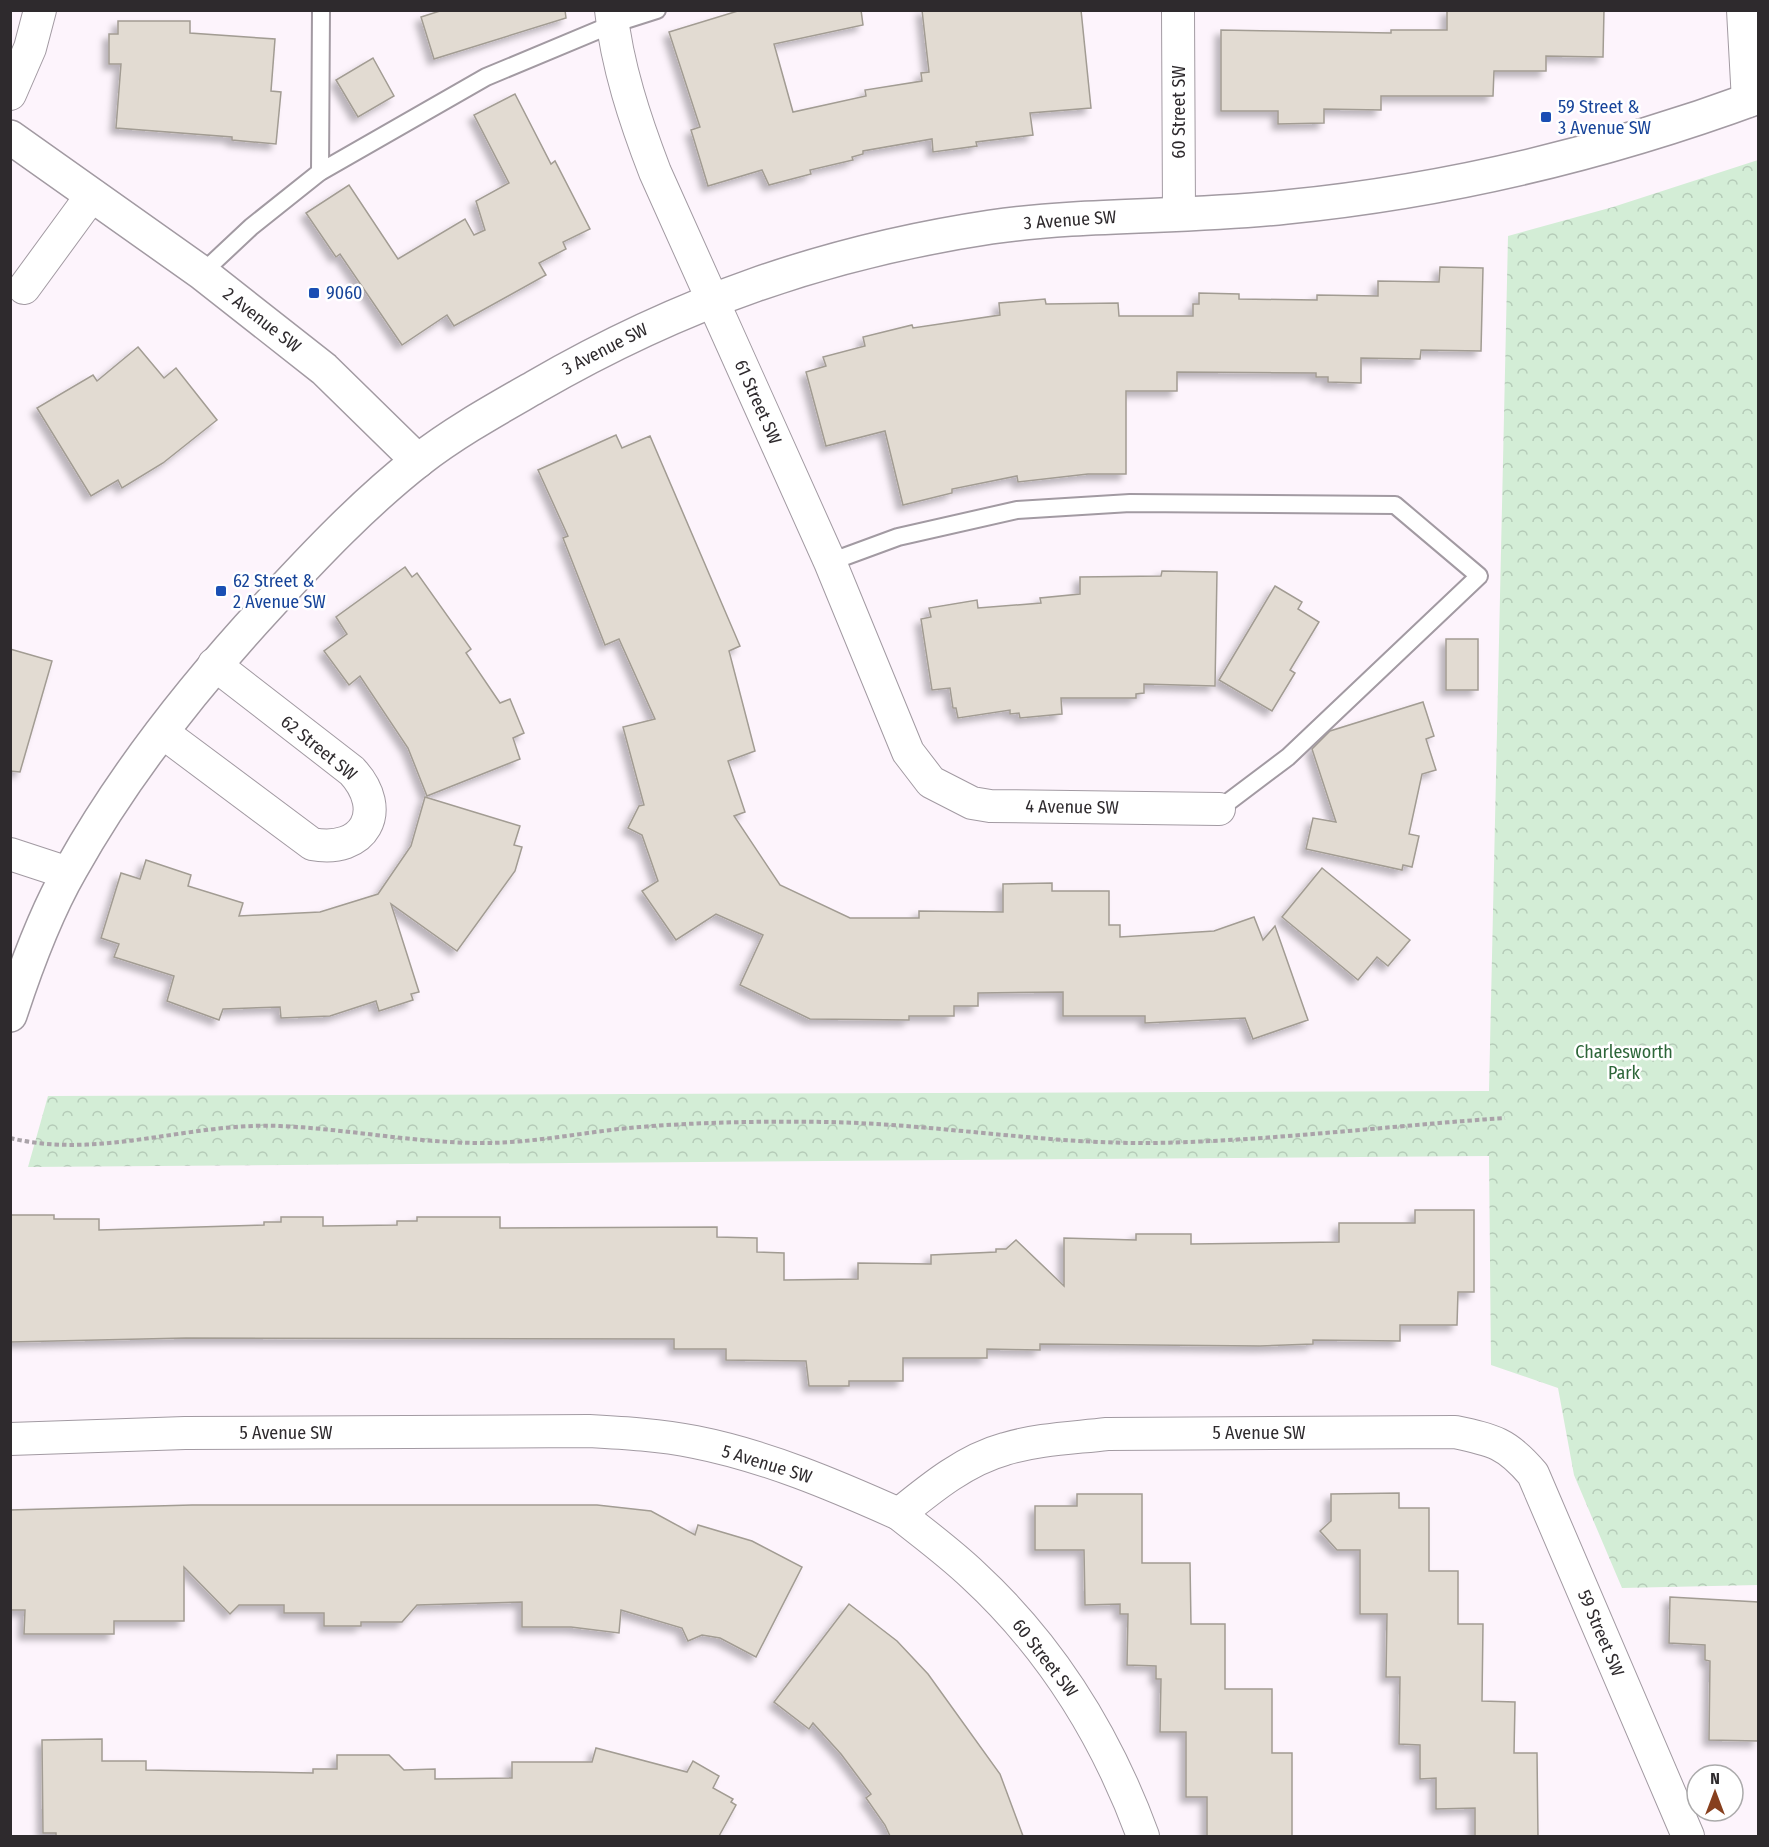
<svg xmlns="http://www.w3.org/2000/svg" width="1769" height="1847" font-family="'Fira Sans Condensed',sans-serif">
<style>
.forest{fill:url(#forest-crowns)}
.building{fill:#e2dbd2;stroke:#a29c93;stroke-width:1.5;filter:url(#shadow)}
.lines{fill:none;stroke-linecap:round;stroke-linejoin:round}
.lane-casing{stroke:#a29aa2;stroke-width:20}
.street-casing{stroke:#a29aa2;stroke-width:34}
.secondary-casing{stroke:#a29aa2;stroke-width:36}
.path{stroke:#aaa3a9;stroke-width:4;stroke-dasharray:4.5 3;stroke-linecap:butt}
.lane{stroke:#fff;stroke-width:16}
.street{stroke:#fff;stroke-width:32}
.secondary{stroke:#fff;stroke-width:33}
.transit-dot{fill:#1a4fb4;stroke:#fff;stroke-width:2}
.labels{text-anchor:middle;stroke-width:5;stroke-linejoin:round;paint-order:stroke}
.transit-label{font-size:18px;fill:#164399;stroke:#fff;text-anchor:start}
.street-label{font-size:18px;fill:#2e2a2d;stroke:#fff}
.park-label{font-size:18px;fill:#2d6639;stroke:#fff}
</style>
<defs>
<pattern id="forest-crowns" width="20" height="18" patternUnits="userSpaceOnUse" patternTransform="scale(1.5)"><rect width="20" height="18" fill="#d3edd6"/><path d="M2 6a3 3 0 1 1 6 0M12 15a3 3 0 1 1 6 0" fill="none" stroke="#b5cbb8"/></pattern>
<filter id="shadow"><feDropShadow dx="-5.5" dy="5.5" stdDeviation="3" flood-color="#0004"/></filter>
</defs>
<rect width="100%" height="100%" fill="#fdf4fc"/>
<!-- forest -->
<polygon class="forest" points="1758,160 1758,1585 1622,1588 1574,1475 1558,1388 1491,1365 1489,1156 28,1167 48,1096 1489,1091 1508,236 1613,207"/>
<!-- building -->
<g class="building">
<polygon points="443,10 565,10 566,18 434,59 421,17"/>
<polygon points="741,10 861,10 863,25 774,44 793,112 866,96 865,90 922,81 921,73 929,72 922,10 1081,10 1091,108 1030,113 1033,135 976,142 977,146 933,152 932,139 863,151 863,154 852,157 853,160 810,170 811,174 769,185 762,170 708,186 691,130 700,127 669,32"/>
<polygon points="1447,10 1604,10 1603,57 1546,56 1546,71 1494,71 1493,96 1381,96 1381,110 1324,109 1324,123 1278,124 1278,111 1221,111 1221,30 1391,33 1391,30 1447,30"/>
<polygon points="118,21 190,21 190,33 275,39 271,91 281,92 276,144 232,140 232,137 116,128 121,64 109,64 109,34 118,34"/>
<polygon points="373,58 394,96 358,117 336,80"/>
<polygon points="515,94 551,164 555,161 590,229 563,242 566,249 539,263 546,275 454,326 447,315 402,345 340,254 336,257 306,213 349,185 398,259 465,219 474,235 485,230 476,201 509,183 474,115"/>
<polygon points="1440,267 1483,268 1481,351 1421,350 1420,359 1361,358 1361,383 1328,382 1328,377 1316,377 1316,373 1177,372 1177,391 1126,391 1126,474 1088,474 1018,482 1017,476 952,489 952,493 903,505 885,431 826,446 806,372 826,366 823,357 865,346 863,337 912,325 913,328 1000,315 999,303 1045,299 1046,304 1118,303 1119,316 1193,316 1193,304 1199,304 1199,293 1239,294 1239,299 1317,300 1317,295 1378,296 1378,281 1439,282"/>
<polygon points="138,347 164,378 176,368 217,420 163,463 122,488 118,480 91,496 37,408 93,375 97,381"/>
<polygon points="616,435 622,448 650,436 740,646 729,651 755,751 728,761 745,812 734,816 780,885 850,918 919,918 919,911 1003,912 1003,884 1052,883 1052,891 1109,891 1109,925 1120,925 1120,937 1214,931 1254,917 1263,940 1275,926 1308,1020 1253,1039 1245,1018 1145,1023 1145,1016 1063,1016 1063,992 978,993 978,1006 954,1006 954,1016 909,1016 909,1020 810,1019 740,985 763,935 716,914 676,940 642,891 658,881 642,835 628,828 639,806 644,805 623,727 655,719 619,639 605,645 563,538 568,536 538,470"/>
<polygon points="405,567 412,577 417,573 471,649 466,653 500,703 510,699 524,733 513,738 520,759 427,796 408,748 360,676 349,685 324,651 347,634 336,617"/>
<polygon points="1162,571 1217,572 1215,686 1144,684 1144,693 1136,694 1136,698 1061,698 1062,714 1020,718 1019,713 1010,714 1010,710 958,718 956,708 953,708 950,688 932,690 921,619 931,617 929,608 977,600 978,608 1041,603 1040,598 1080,594 1080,577 1161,576"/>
<polygon points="1275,586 1302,602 1298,609 1319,622 1290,670 1295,673 1272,711 1219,680"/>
<rect x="1446" y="639" width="32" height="51"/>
<polygon points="10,649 52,661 20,772 10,771"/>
<polygon points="1423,702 1434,736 1426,739 1436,770 1422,774 1409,834 1419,836 1412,867 1403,865 1402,870 1306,849 1313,818 1336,822 1312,749 1330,731"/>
<polygon points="425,797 520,826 514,845 522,847 515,871 457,951 391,904 419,992 411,994 413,1000 379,1011 376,1001 330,1016 281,1018 280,1007 223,1009 219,1020 167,1001 174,976 114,957 119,944 101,938 121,873 140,879 146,860 191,875 188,886 243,903 239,916 320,912 378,894 411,846"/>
<polygon points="1322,868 1410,940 1388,966 1377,957 1358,980 1282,917"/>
<polygon points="1415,1210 1474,1210 1474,1292 1458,1292 1457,1325 1400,1325 1400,1341 1313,1340 1313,1344 1260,1346 1040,1344 1040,1350 987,1349 987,1358 903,1358 903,1381 849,1381 849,1386 809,1386 806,1361 726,1360 726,1349 674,1349 674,1339 186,1338 10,1342 10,1215 54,1215 54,1219 99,1219 99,1230 264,1225 264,1222 281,1222 281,1217 323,1217 323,1226 397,1225 397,1221 417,1221 417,1217 500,1217 500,1228 717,1227 717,1237 757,1238 757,1252 784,1253 784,1280 858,1279 858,1263 931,1264 931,1255 996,1252 996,1249 1006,1249 1016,1240 1064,1286 1064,1238 1136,1240 1136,1234 1191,1234 1191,1244 1339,1242 1339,1223 1415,1223"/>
<polygon points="1399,1493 1399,1508 1429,1508 1429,1571 1458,1571 1458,1624 1483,1624 1482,1701 1515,1702 1514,1753 1537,1753 1538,1836 1475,1836 1475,1808 1436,1809 1436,1778 1420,1779 1420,1745 1399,1744 1400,1677 1386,1677 1387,1614 1360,1614 1360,1550 1337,1550 1320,1531 1331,1521 1331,1494"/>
<polygon points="1077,1494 1142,1494 1142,1563 1190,1563 1191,1624 1225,1624 1225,1689 1272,1689 1272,1753 1292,1753 1292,1836 1207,1836 1207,1797 1186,1797 1186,1732 1160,1732 1161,1679 1156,1679 1156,1666 1127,1665 1128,1614 1120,1614 1120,1604 1085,1605 1084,1550 1035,1550 1035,1506 1077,1506"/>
<polygon points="192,1505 597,1505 651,1511 695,1535 698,1525 752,1541 802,1567 756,1657 720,1638 702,1635 688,1641 682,1628 621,1610 619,1633 571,1627 522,1627 522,1602 417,1605 402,1622 361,1622 361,1626 324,1626 324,1613 284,1613 284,1605 239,1605 230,1614 184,1567 184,1621 114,1621 114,1634 24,1634 25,1610 10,1610 10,1510"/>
<polygon points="1670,1597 1758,1602 1758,1741 1709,1740 1710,1661 1705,1660 1705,1645 1669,1643"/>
<polygon points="849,1604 897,1641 928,1674 1000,1774 1023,1836 890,1836 885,1825 866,1798 871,1794 841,1754 813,1723 809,1729 774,1702"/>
<polygon points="102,1739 102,1761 146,1761 146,1770 313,1773 313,1769 337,1769 337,1755 389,1755 404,1770 435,1769 435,1779 512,1778 512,1762 592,1762 596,1748 687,1772 693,1761 719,1776 713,1788 733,1799 731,1802 736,1805 719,1836 56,1836 56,1833 43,1833 42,1740"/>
</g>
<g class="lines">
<defs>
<g id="lane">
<polyline points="320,172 321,10"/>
<polyline points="202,273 251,227 320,172 486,77 613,24 657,10"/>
<polyline points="830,562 898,537 1017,510 1130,503 1395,505 1479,576 1288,757 1219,809"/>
</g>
<g id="street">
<path d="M611,10C617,66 635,120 655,172L830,562L908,752L931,782L972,803L990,806L1219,809"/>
<polyline points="1178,10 1179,214"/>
<polyline points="1743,10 1748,101"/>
<polyline points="10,94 30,48 40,10"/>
<polyline points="24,288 92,195"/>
<path d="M162,732L312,844C364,854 389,811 352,771L214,664"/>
<polyline points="10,854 68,873"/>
<path d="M10,1439L185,1433L589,1431C625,1433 660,1435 695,1442C766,1456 834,1485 899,1514C931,1488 965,1460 1005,1449C1038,1439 1073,1438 1107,1434L1455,1432C1493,1440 1507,1443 1533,1474L1688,1836"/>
<path d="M899,1514C924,1534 950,1553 973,1575C1051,1647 1107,1738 1143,1836"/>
</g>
<g id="secondary">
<polyline points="10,137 202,273 324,369 418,461"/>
<path d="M10,1015C26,966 45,914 71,869C124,774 193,687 267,607C314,556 364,503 419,460C455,432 495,410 535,387C680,303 825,252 991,227C1089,213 1188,218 1286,207C1447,191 1606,153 1758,97"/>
</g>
</defs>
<!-- lane casing -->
<use href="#lane" class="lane-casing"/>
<!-- street casing -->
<use href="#street" class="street-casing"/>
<!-- secondary casing -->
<use href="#secondary" class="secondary-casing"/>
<!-- path -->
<path class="path" d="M10,1138C101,1160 189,1122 280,1126C350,1129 419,1144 490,1143C540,1142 590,1131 640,1127C702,1122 766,1121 828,1122C936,1124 1043,1144 1152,1143C1269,1141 1387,1126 1505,1118"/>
<!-- lane -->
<use href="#lane" class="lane"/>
<!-- street -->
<use href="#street" class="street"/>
<!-- secondary -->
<use href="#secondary" class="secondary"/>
</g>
<!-- markers -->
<g class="transit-dot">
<rect x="1540" y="111" width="12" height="12" rx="3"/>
<rect x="308" y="287" width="12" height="12" rx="3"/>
<rect x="215" y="585" width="12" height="12" rx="3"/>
</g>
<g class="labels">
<!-- transit labels -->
<g class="transit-label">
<text x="1558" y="113">59 Street &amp;<tspan x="1558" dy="21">3 Avenue SW</tspan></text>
<text x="326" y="299">9060</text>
<text x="233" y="587">62 Street &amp;<tspan x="233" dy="21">2 Avenue SW</tspan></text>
</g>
<!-- street labels -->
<g class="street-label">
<text transform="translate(1179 112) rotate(-90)" y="6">60 Street SW</text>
<text transform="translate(1070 220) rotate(-4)" y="6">3 Avenue SW</text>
<text transform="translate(262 320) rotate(38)" y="6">2 Avenue SW</text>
<text transform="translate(605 349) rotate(-27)" y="6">3 Avenue SW</text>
<text transform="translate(758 402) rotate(66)" y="6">61 Street SW</text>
<text transform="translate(319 748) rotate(39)" y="6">62 Street SW</text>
<text transform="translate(1072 807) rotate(1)" y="6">4 Avenue SW</text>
<text x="286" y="1439">5 Avenue SW</text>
<text x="1259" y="1439">5 Avenue SW</text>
<text transform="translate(767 1464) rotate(17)" y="6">5 Avenue SW</text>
<text transform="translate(1601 1633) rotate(67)" y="6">59 Street SW</text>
<text transform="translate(1045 1658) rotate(52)" y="6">60 Street SW</text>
</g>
<!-- park labels -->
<g class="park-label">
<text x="1624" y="1058">Charlesworth<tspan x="1624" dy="21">Park</tspan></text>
</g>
</g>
<!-- border -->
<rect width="1769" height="1847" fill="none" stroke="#2e2a2d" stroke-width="24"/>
<!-- north arrow -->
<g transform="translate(1715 1793)"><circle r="28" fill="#ffffff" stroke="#abaaab" stroke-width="1.5"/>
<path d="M0-4.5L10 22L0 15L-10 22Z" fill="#87401e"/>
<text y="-9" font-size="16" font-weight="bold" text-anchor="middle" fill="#2e2a2d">N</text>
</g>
</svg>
